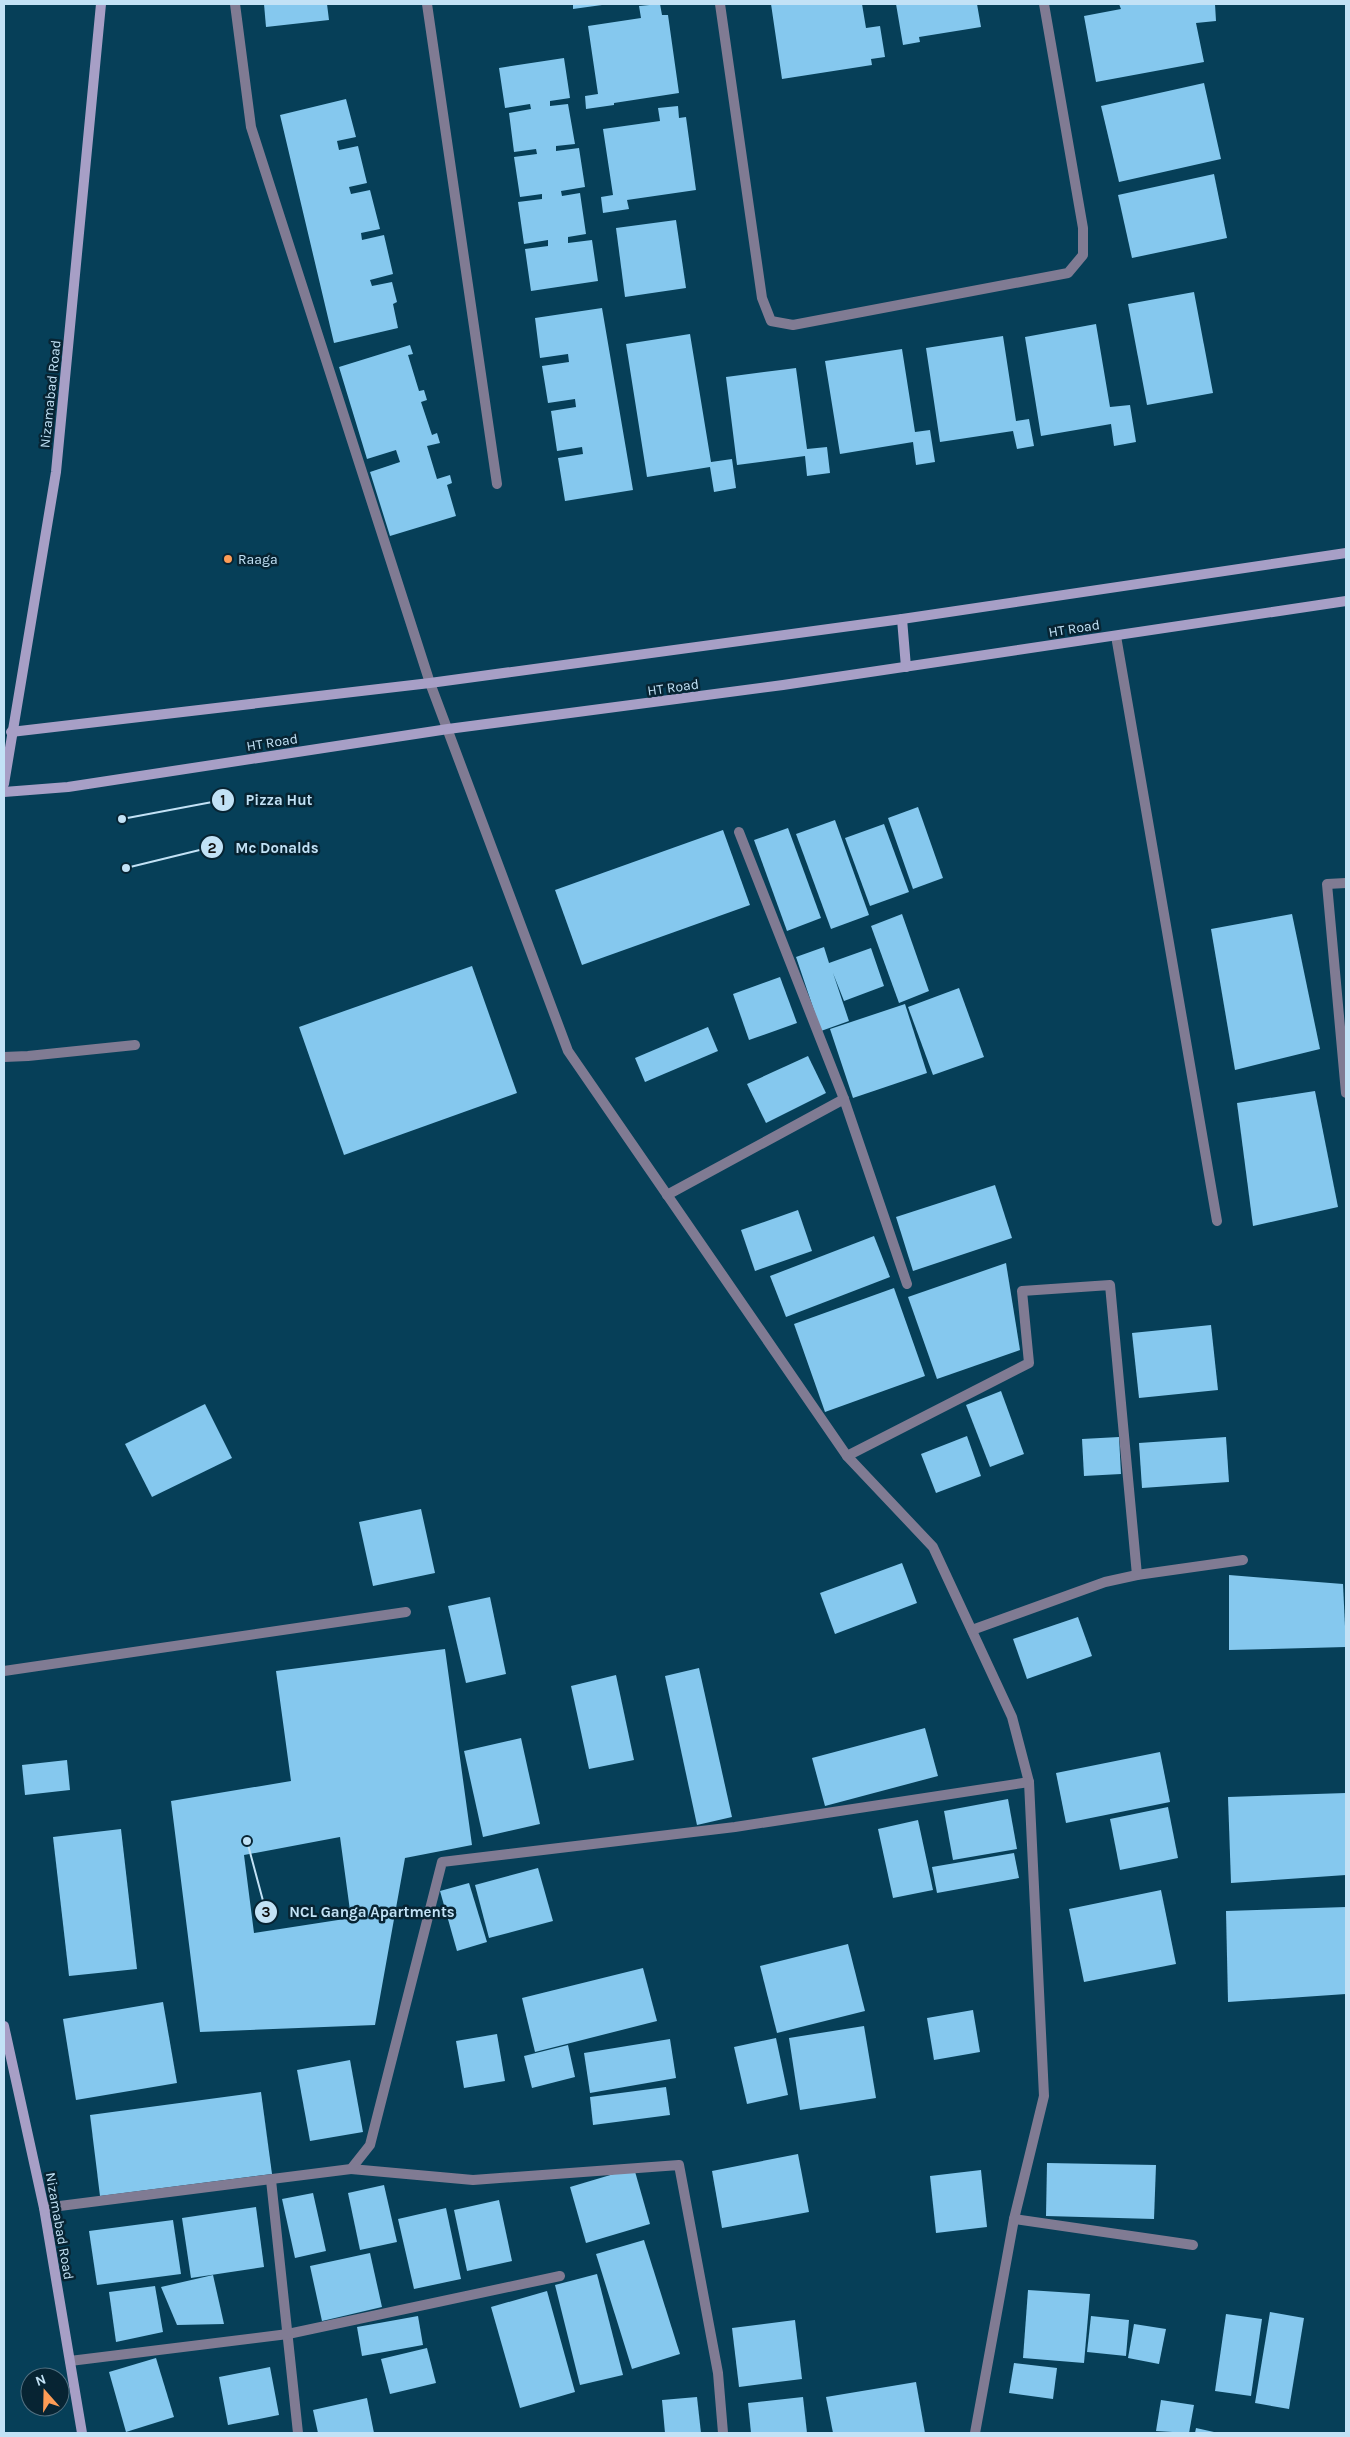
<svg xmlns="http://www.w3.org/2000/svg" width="1350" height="2437" font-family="Karla,sans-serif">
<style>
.building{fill:#85c8ee;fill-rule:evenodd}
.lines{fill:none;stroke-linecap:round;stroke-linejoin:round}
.street{stroke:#807b93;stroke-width:10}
.secondary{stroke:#a79fc6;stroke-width:10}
.poi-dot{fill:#fd9c56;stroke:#072433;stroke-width:2}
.labels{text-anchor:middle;stroke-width:5;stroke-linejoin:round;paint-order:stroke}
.street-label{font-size:14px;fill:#c2e2f6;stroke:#072433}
.poi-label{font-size:14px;fill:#c2e2f6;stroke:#072433;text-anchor:start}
.leader{fill:none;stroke:#c2e2f6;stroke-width:2}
.callout-dot{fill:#c2e2f6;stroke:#072433;stroke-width:2}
.mark-label{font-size:15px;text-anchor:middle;font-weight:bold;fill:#111}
.callout-label{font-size:15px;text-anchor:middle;font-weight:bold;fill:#c2e2f6;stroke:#072433;stroke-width:5;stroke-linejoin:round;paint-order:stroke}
</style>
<rect width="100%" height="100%" fill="#063f58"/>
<!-- building -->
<g class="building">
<polygon points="264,4 327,4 329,20 266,27"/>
<polygon points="573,4 602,4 602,5 573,9"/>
<polygon points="660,4 662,15 668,15 679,93 614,103 614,105 586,109 585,96 598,94 588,26 641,18 639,6"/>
<polygon points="771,4 862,4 866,28 880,26 885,57 871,59 872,65 782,79"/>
<polygon points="896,4 977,4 981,27 919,37 920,42 903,45"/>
<polygon points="1119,4 1215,4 1216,21 1196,23 1204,62 1096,82 1084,16 1121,9"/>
<polygon points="564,58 570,98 550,101 550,106 568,104 575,144 556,146 556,151 579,148 585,187 561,191 562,196 580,193 586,234 568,237 568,243 592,240 598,281 531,291 525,249 548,246 548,240 524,244 518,202 542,199 542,194 520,197 514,157 537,154 536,149 514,152 509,113 531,109 530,104 505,108 499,68"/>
<polygon points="1204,83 1221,159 1119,182 1101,106"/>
<polygon points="346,99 356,137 337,141 339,150 358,146 367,183 349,187 351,194 370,190 380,229 361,233 362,240 384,235 393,274 370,280 372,286 392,282 397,302 393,304 398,328 334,343 280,115"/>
<polygon points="678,106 679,118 686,117 696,190 627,200 629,209 603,213 601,197 613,195 603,129 660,121 658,108"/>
<polygon points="1214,174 1227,238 1132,258 1118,195"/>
<polygon points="676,220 686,288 625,297 616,228"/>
<polygon points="1194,292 1213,393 1147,405 1128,304"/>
<polygon points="602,308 633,490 565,501 558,458 583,454 582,447 557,451 551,411 576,407 575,399 548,403 542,366 569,362 568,354 540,358 535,318"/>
<polygon points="1096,324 1110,407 1130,405 1136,442 1114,446 1111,424 1041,436 1025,337"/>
<polygon points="690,334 711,462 732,459 736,488 714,492 710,467 647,477 626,344"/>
<polygon points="1003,336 1016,421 1029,419 1034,446 1017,449 1013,431 940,442 926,348"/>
<polygon points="410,345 413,354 408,355 419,391 424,390 427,400 421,402 432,435 437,433 440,443 427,446 437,479 450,475 452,483 447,485 456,516 390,536 370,472 400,462 396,450 367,459 339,367"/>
<polygon points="902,349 915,432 930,430 935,462 916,465 913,442 840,454 825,361"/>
<polygon points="796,368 807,449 827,447 830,473 807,476 805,456 737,465 726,377"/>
<polygon points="918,807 943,878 913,889 888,818"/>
<polygon points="835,820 869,915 831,929 796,834"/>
<polygon points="884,824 909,892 870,906 845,838"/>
<polygon points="788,828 821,918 787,931 754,840"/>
<polygon points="723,830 750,905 582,965 555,890"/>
<polygon points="902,914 929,991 899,1003 871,926"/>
<polygon points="1292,914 1320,1049 1235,1070 1211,929"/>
<polygon points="824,947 829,963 871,948 884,986 844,1001 833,973 849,1021 821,1031 796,957"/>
<polygon points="472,966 517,1093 344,1155 299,1027"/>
<polygon points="780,977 797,1023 749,1040 733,994"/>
<polygon points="959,988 984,1057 933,1075 908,1007"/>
<polygon points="905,1004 927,1073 853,1098 830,1029"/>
<polygon points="708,1027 718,1051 645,1082 635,1058"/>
<polygon points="808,1056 826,1093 766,1123 747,1084"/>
<polygon points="1315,1091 1338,1207 1253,1226 1237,1103"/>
<polygon points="995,1185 1012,1238 913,1271 896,1217"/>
<polygon points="798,1210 812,1251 755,1271 741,1230"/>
<polygon points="874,1236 890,1277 786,1317 770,1276"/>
<polygon points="1006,1263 1020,1350 937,1379 908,1297"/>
<polygon points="894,1288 925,1376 825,1412 794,1324"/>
<polygon points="1211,1325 1218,1390 1139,1398 1132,1333"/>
<polygon points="1001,1391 1024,1454 990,1467 966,1405"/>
<polygon points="205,1404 232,1458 152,1497 125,1444"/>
<polygon points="967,1436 981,1476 936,1493 921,1454"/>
<polygon points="1119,1437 1121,1474 1084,1476 1082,1439"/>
<polygon points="1226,1437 1229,1482 1142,1488 1139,1443"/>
<polygon points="421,1509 435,1573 373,1586 359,1522"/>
<polygon points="902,1563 917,1603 835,1634 820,1593"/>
<polygon points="1229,1575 1343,1584 1346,1647 1229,1650"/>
<polygon points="490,1597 506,1674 466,1683 448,1606"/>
<polygon points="1078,1617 1092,1656 1027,1679 1013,1639"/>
<path d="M445,1649L472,1845L405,1858L375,2025L200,2032L171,1801L291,1781L276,1671ZM340,1837L351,1918L254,1933L244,1855Z"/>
<polygon points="699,1668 732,1817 697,1825 665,1676"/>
<polygon points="616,1675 634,1760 589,1769 571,1686"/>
<polygon points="925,1728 938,1776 825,1806 812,1758"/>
<polygon points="521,1738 540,1824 483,1837 464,1751"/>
<polygon points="1160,1752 1170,1802 1066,1823 1056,1773"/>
<polygon points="67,1760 70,1790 25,1795 22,1765"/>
<polygon points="1346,1793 1346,1875 1231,1883 1228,1797"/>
<polygon points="1008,1799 1017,1849 953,1860 944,1811"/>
<polygon points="1168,1807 1178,1858 1120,1870 1110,1819"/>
<polygon points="918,1820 933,1890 893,1898 878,1829"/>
<polygon points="121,1829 137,1969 69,1976 53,1837"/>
<polygon points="1014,1853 1019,1878 937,1893 932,1867"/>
<polygon points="538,1868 553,1921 489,1938 475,1885"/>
<polygon points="469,1883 487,1942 457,1951 440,1891"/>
<polygon points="1161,1890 1176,1964 1084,1982 1069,1909"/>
<polygon points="1346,1907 1346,1994 1228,2002 1226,1911"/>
<polygon points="848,1944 865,2011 777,2033 760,1966"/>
<polygon points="643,1968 657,2021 535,2052 522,1998"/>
<polygon points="163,2002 177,2083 76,2100 63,2019"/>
<polygon points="973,2010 980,2052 934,2060 927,2018"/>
<polygon points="864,2026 876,2098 800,2110 789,2038"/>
<polygon points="497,2034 505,2081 464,2088 456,2041"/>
<polygon points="776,2038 788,2095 747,2104 734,2047"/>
<polygon points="670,2039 676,2078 590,2093 584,2053"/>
<polygon points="568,2045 575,2077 532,2088 524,2056"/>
<polygon points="350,2060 363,2132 310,2141 297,2070"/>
<polygon points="666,2087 670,2115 593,2125 590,2097"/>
<polygon points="261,2092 272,2174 100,2196 90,2115"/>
<polygon points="798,2154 809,2212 722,2228 712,2171"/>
<polygon points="1047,2163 1156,2165 1154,2219 1046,2216"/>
<polygon points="634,2168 650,2224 586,2243 570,2187"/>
<polygon points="981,2170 987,2227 936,2233 930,2176"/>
<polygon points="384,2185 397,2242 360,2250 348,2193"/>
<polygon points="313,2193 326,2251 295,2258 282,2199"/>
<polygon points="499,2200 512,2261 467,2271 454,2210"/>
<polygon points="256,2207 264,2267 191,2278 182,2218"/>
<polygon points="446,2208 461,2279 414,2289 398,2219"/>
<polygon points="173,2220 181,2274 97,2285 89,2231"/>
<polygon points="644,2240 680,2354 632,2369 596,2254"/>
<polygon points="370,2253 382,2307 322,2321 310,2266"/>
<polygon points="597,2274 623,2375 580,2385 555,2285"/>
<polygon points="213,2275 224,2324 177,2325 161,2287"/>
<polygon points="155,2286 163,2332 116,2342 109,2292"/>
<polygon points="1028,2290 1090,2294 1084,2363 1023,2358"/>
<polygon points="547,2291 575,2392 520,2408 491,2307"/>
<polygon points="1270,2312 1304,2318 1289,2409 1255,2403"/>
<polygon points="1226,2314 1262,2319 1251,2396 1215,2391"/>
<polygon points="418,2316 423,2345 362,2356 357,2327"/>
<polygon points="1091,2316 1129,2320 1126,2356 1087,2352"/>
<polygon points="795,2320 802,2379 739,2387 732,2328"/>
<polygon points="1134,2324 1166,2329 1159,2364 1128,2358"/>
<polygon points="427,2348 436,2383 390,2394 381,2359"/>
<polygon points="156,2358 174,2417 126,2432 109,2372"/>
<polygon points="1014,2363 1057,2368 1053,2399 1009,2393"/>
<polygon points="270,2367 279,2415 228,2425 219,2377"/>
<polygon points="916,2382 925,2433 833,2433 826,2397"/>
<polygon points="697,2397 701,2433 665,2433 662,2400"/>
<polygon points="803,2397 807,2433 751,2433 748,2403"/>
<polygon points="367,2398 374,2433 318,2433 313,2410"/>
<polygon points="1161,2400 1194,2405 1189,2433 1156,2431"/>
<polygon points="1196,2428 1214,2432 1214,2433 1195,2433"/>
</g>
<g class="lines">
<!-- street -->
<g class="street">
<polyline points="235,4 251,127 430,683 568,1051 847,1456 933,1547 1012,1717 1029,1782 1044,2096 1014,2219 975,2433"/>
<polyline points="427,4 497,484"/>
<polyline points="720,4 762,298 771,321 793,325 1068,273 1083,255 1083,228 1044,4"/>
<polyline points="1116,636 1217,1221"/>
<polyline points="739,832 844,1099"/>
<polyline points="1346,883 1327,884 1346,1093"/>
<polyline points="4,1057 28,1056 135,1045"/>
<polyline points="667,1195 844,1099 907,1284"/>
<polyline points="847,1456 1029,1363 1022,1291 1110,1285 1137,1575"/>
<polyline points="972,1630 1105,1582 1137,1575 1243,1560"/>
<polyline points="4,1671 406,1612"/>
<polyline points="351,2169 473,2180 679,2165 718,2373 723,2433"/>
<polyline points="271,2180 298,2433"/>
<polyline points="44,2208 351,2169 370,2145 442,1862 735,1827 1029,1782"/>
<polyline points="1014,2219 1193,2245"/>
<polyline points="70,2361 288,2334 560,2276"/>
</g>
<!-- secondary -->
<g class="secondary">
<polyline points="902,619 906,667"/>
<polyline points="11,732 430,683 902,619 1346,553"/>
<polyline points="4,784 56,472 101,4"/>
<polyline points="4,792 68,787 448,729 783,685 1346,601"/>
<polyline points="4,2026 44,2208 82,2433"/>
</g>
</g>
<!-- markers -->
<circle class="poi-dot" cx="228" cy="559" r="5"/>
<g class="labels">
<!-- street labels -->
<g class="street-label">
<text transform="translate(50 394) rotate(-84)" y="5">Nizamabad Road</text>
<text transform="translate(1074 628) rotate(-9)" y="5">HT Road</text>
<text transform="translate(673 687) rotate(-8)" y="5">HT Road</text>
<text transform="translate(272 742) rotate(-9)" y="5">HT Road</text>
<text transform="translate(60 2226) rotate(80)" y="5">Nizamabad Road</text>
</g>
<!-- poi labels -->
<g class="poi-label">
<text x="238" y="564">Raaga</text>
</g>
</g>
<!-- callouts -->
<path class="leader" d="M122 819L223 800M126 868L212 847M247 1841L266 1912"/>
<g class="callout-dot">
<circle cx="122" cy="819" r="5"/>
<circle cx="126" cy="868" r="5"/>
<circle cx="247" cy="1841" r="5"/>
<circle cx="223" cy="800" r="12"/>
<circle cx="212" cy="847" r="12"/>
<circle cx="266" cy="1912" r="12"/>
</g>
<g class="mark-label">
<text x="223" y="805">1</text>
<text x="212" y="853">2</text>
<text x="266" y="1917">3</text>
</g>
<g class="callout-label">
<text x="279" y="805">Pizza Hut</text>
<text x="277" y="853">Mc Donalds</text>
<text x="372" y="1917">NCL Ganga Apartments</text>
</g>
<!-- border -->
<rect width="1350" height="2437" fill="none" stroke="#c2e2f6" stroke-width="10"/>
<!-- north arrow -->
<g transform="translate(45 2392) rotate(340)"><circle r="24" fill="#072433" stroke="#527081"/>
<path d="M0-4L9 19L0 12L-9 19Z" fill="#fd9c56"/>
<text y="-8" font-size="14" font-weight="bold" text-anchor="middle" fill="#c2e2f6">N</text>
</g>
</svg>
